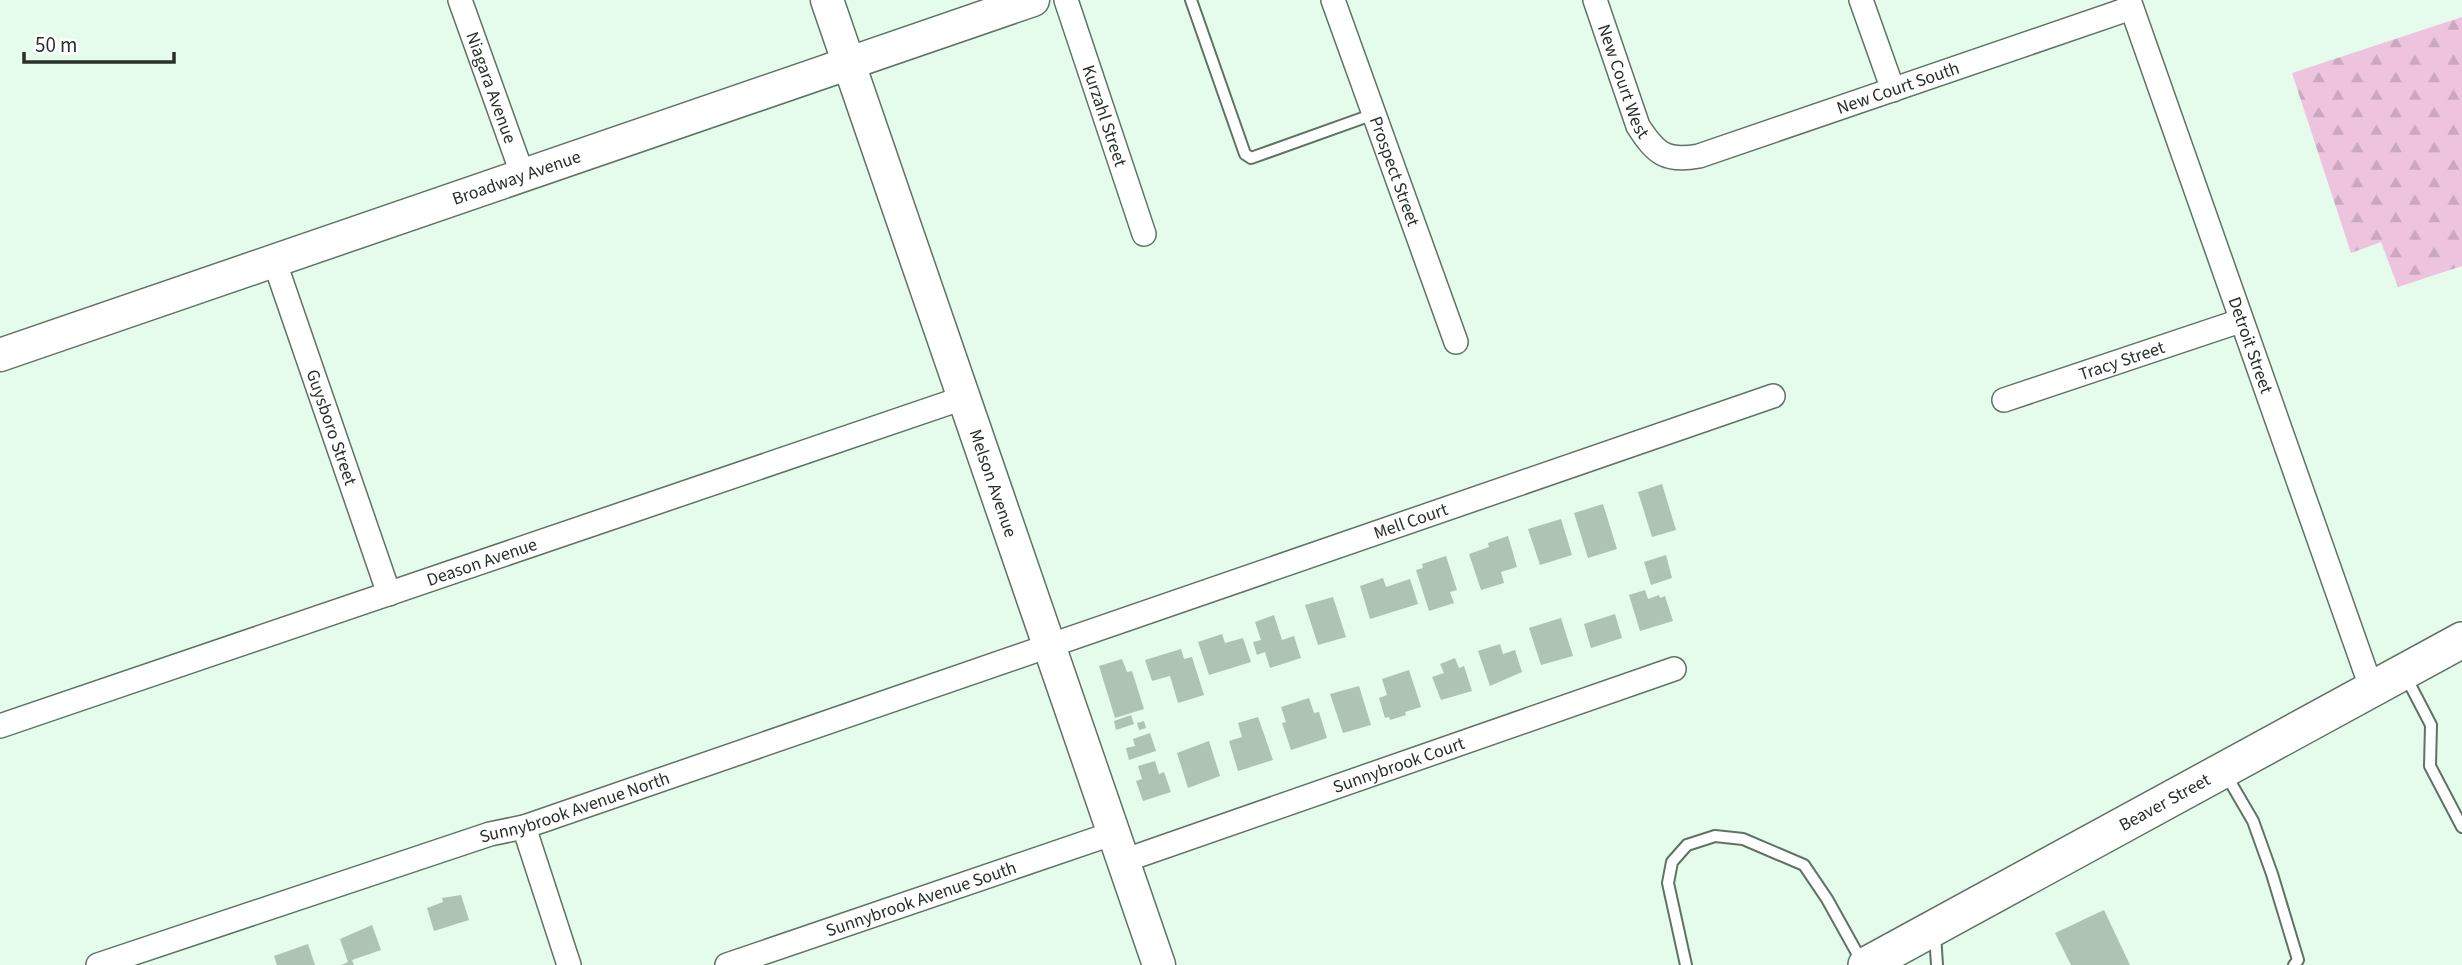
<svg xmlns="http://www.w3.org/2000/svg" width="2462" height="965" font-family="'Source Sans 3',sans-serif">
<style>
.forest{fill:url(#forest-firs)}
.building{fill:#aec3b3}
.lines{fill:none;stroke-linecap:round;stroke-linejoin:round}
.lane-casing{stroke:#5f7364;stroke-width:14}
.street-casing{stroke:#5f7364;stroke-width:26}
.secondary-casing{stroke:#5f7364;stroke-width:35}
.primary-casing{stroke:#5f7364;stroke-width:38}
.lane{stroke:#fff;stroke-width:10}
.street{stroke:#fff;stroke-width:23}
.secondary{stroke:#fff;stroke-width:32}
.primary{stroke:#fff;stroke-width:35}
.labels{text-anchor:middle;stroke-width:6;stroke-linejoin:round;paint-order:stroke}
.street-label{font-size:18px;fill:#28302a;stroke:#fff}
</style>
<defs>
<pattern id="forest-firs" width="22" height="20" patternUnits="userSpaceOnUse" patternTransform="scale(1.75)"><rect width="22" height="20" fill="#edc3de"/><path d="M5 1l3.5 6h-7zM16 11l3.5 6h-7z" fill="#cba8bf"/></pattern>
</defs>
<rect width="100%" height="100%" fill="#e5fbeb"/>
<!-- forest -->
<polygon class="forest" points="2462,17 2462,266 2398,287 2381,242 2351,253 2292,73"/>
<!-- building -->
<g class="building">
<polygon points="1662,484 1676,530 1652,537 1638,492"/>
<polygon points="1603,504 1617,549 1588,558 1574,513"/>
<polygon points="1561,519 1572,555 1540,565 1528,529"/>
<polygon points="1508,536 1517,567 1501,572 1504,583 1481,590 1469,554 1489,547 1488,543"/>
<polygon points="1666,555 1672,578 1651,585 1644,562"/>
<polygon points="1446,556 1457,590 1450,592 1454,603 1429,611 1416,570 1423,568 1422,564"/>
<polygon points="1383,578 1386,587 1410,579 1418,604 1370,619 1360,586"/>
<polygon points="1645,590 1648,599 1659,595 1660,598 1665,596 1673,621 1640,631 1629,595"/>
<polygon points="1333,597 1346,637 1318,645 1305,605"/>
<polygon points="1615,614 1622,638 1591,648 1584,624"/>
<polygon points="1274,615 1282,640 1294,636 1301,658 1270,668 1265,652 1257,655 1253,642 1261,640 1255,622"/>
<polygon points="1561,618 1573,656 1541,665 1529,628"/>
<polygon points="1222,634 1225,643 1243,638 1251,662 1209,675 1198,642"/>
<polygon points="1500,644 1503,654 1515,650 1522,672 1490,686 1478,651"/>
<polygon points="1181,649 1184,659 1192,657 1204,695 1178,703 1170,676 1152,681 1145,660"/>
<polygon points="1455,658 1459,668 1464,666 1472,691 1441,700 1432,677 1444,673 1440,664"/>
<polygon points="1122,659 1127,672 1132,671 1144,709 1115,718 1099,666"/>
<polygon points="1409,670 1421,707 1405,712 1406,715 1390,720 1389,717 1385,718 1379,698 1387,695 1382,679"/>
<polygon points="1359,686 1371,725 1343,733 1330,694"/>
<polygon points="1309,698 1314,713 1319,712 1327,738 1291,750 1282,723 1286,722 1281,707"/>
<polygon points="1131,715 1134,724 1116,730 1114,721"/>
<polygon points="1258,717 1273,760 1238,771 1229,741 1242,737 1238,723"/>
<polygon points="1144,721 1146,728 1139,730 1137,723"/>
<polygon points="1150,733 1156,751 1129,760 1126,748 1135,746 1133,739"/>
<polygon points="1209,741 1220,776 1188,788 1177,753"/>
<polygon points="1155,761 1159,774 1164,772 1171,792 1143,801 1136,781 1142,779 1138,766"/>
<polygon points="461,895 469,920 434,931 427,908 443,902 442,898"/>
<polygon points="2104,910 2130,965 2071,965 2055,933"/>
<polygon points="372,925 381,950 352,960 354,965 341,965 348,962 340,939"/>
<polygon points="308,944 315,965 277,965 274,956"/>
</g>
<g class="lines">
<defs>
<g id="lane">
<polyline points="1191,0 1245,154 1251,158 1374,114"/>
<polyline points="2405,675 2431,725 2430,766 2462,827"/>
<polyline points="2225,773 2253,821 2272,874 2298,960 2294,965"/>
<polyline points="1935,934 1937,965"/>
<polyline points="1686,965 1668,883 1672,862 1687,845 1715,836 1743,839 1804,865 1827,899 1862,962"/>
</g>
<g id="street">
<path id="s1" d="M460,0L523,176"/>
<path id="s2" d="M1066,0L1144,234"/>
<path id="s3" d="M1333,0L1456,342"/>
<path id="s4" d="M1595,0L1638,126C1656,154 1666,162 1699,156L2131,8"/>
<polyline points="1861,0 1893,90"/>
<path id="s5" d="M2129,0L2372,690"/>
<path id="s6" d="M274,260L389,594"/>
<path id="s7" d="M2004,400L2240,321"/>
<path id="s8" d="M0,726L963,398"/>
<polyline points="524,827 569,965"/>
<path id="s9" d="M1123,861L1674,669"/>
<path id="s10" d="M98,965L490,834L524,827L1773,396"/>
<path id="s11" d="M727,965L1114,833"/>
</g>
<g id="secondary">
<path id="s12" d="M827,0L1159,965"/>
<path id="s13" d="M0,355L1033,0"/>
</g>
<g id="primary">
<path id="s14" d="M1866,965L2462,640"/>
</g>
</defs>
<!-- lane casing -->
<use href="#lane" class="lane-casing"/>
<!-- street casing -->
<use href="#street" class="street-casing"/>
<!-- secondary casing -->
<use href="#secondary" class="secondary-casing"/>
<!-- primary casing -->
<use href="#primary" class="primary-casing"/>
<!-- lane -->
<use href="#lane" class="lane"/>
<!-- street -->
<use href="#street" class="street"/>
<!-- secondary -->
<use href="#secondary" class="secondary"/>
<!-- primary -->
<use href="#primary" class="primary"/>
</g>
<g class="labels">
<!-- street labels -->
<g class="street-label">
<text dy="6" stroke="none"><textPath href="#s4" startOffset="86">New Court West</textPath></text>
<text dy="6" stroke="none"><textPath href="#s1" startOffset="93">Niagara Avenue</textPath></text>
<text dy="6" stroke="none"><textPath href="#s4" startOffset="418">New Court South</textPath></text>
<text dy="6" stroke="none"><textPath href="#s2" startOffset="122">Kurzahl Street</textPath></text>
<text dy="6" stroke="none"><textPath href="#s3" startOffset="182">Prospect Street</textPath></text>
<text dy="6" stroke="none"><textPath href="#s13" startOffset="546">Broadway Avenue</textPath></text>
<text dy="6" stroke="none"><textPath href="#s5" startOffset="366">Detroit Street</textPath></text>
<text dy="6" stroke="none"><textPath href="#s7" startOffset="124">Tracy Street</textPath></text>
<text dy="6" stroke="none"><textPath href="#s6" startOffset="177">Guysboro Street</textPath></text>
<text dy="6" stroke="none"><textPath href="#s12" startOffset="511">Melson Avenue</textPath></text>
<text dy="6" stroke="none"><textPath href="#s10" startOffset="1386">Mell Court</textPath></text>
<text dy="6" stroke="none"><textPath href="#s8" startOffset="509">Deason Avenue</textPath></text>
<text dy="6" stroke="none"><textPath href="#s9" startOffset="292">Sunnybrook Court</textPath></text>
<text dy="6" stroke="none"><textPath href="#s14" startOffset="340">Beaver Street</textPath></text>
<text dy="6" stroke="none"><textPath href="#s10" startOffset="502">Sunnybrook Avenue North</textPath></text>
<text dy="6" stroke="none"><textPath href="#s11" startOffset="205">Sunnybrook Avenue South</textPath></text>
</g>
</g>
<!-- scale -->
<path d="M24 52v10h150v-10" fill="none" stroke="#28302a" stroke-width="3.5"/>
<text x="35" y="52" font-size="21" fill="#28302a" stroke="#ffffff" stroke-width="5" paint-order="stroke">50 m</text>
</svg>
